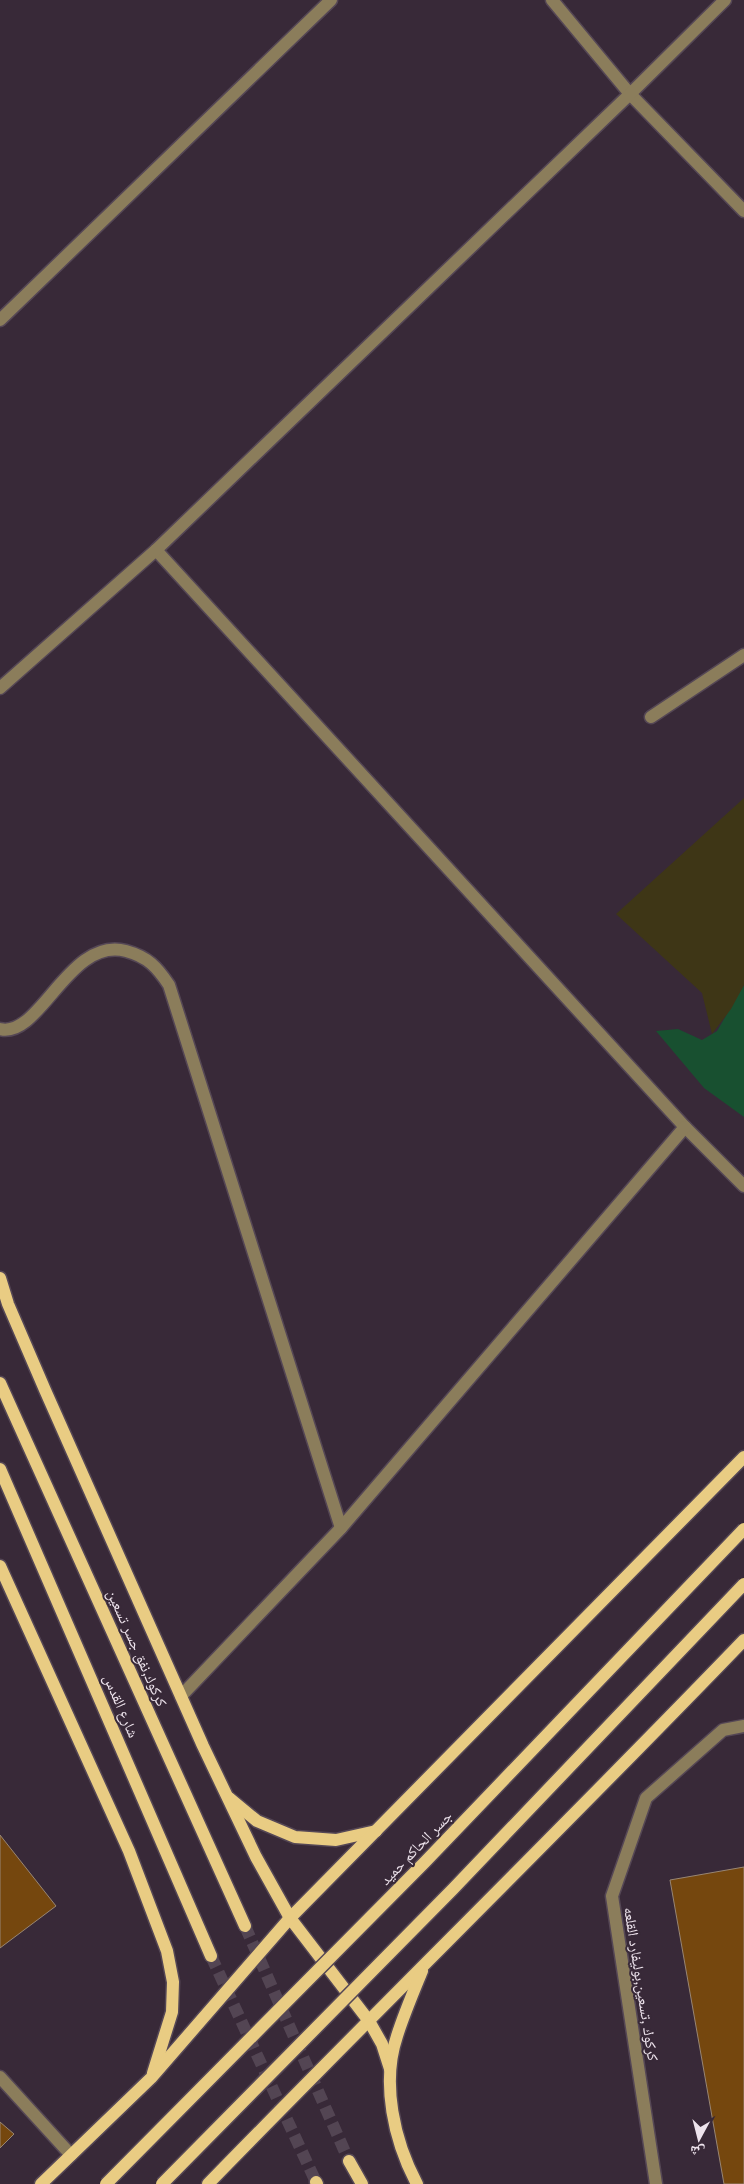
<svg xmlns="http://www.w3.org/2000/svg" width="744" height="2184" font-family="'Varela Round','Noto Naskh Arabic',sans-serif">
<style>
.green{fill:#185030}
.sand{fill:#3e3616}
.building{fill:#75470e;stroke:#988674}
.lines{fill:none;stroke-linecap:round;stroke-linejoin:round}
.major-tunnel{stroke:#534553;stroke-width:12;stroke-dasharray:12 6;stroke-linecap:butt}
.minor-casing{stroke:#554755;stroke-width:15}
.major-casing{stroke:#554755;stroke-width:15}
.minor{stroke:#8b7d5b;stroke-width:12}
.major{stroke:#e9cc83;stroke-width:12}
.major-bridge-casing{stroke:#554755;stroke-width:15;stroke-linecap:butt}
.major-bridge{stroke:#e9cc83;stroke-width:12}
.labels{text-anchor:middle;stroke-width:4;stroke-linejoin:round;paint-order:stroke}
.street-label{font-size:15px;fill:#eee4ed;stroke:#382938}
</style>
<rect width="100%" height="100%" fill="#382938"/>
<!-- green -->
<polygon class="green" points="744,985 744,1117 704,1088 656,1031 678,1029 702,1040 717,1031"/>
<!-- sand -->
<polygon class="sand" points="744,798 744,985 731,1009 712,1034 702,993 616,914"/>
<!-- building -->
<g class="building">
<polygon points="0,1835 56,1906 0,1948"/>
<polygon points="744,1867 744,2184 724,2184 670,1880"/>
<polygon points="0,2122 14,2134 0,2148"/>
</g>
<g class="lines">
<!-- major-tunnel -->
<g class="major-tunnel">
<polyline points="245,1926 349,2161"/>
<polyline points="211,1956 316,2182"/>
</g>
<defs>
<g id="minor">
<polyline points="552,0 630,94 744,211"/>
<polyline points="0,320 331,0"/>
<polyline points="156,550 685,1127 744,1186"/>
<polyline points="0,688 156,550 630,94 725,0"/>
<polyline points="651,717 744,655"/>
<path d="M0,1029C40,1039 69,936 126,951C148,957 157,967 169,985L341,1528"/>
<polyline points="181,1696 341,1528 685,1127"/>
<polyline points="0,2077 71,2155"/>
<polyline points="656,2184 612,1896 646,1798 723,1730 744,1726"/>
</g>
<g id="major">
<polyline points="0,1278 8,1304 45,1390 203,1746 256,1857 290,1918 369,2021 382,2044 390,2069"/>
<polyline points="0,1383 245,1926"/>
<polyline points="0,1469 211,1956"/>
<polyline points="0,1566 129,1851 167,1951 173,1982 172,2012 153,2073"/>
<polyline points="229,1798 257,1821 295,1837 336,1840 376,1831"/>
<polyline points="349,2161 362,2184"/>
<polyline points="316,2182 317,2184"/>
<polyline points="41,2184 151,2078 290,1918 744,1457"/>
<path d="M208,2184C385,2002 567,1824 744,1640"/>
<path d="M417,2184C394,2141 381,2083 397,2036C404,2014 413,1993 422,1971"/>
</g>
</defs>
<!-- minor casing -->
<use href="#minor" class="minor-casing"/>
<!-- major casing -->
<use href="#major" class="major-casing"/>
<!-- minor -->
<use href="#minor" class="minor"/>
<!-- major -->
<use href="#major" class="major"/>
<defs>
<g id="major-bridge">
<polyline points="106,2184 425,1862 744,1529"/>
<polyline points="162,2184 453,1889 744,1584"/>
</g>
</defs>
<!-- major-bridge casing -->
<use href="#major-bridge" class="major-bridge-casing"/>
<!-- major-bridge -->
<use href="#major-bridge" class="major-bridge"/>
</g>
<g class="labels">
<!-- street labels -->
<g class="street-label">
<text transform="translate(137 1648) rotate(66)" y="5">كركوك,نفق جسر تسعين</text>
<text transform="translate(121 1706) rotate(67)" y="5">شارع القدس</text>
<text transform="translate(416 1848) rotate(-46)" y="5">جسر الحاكم حميد</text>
<text transform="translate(641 1984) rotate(81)" y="5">كركوك ,تسعين,بوليفارد القلعه</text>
</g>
</g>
<!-- north arrow -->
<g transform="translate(699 2139) rotate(187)" stroke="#382938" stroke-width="4" paint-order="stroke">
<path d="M0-4L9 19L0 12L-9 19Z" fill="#eee4ed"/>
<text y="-8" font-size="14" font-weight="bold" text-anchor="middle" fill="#eee4ed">ش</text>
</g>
</svg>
